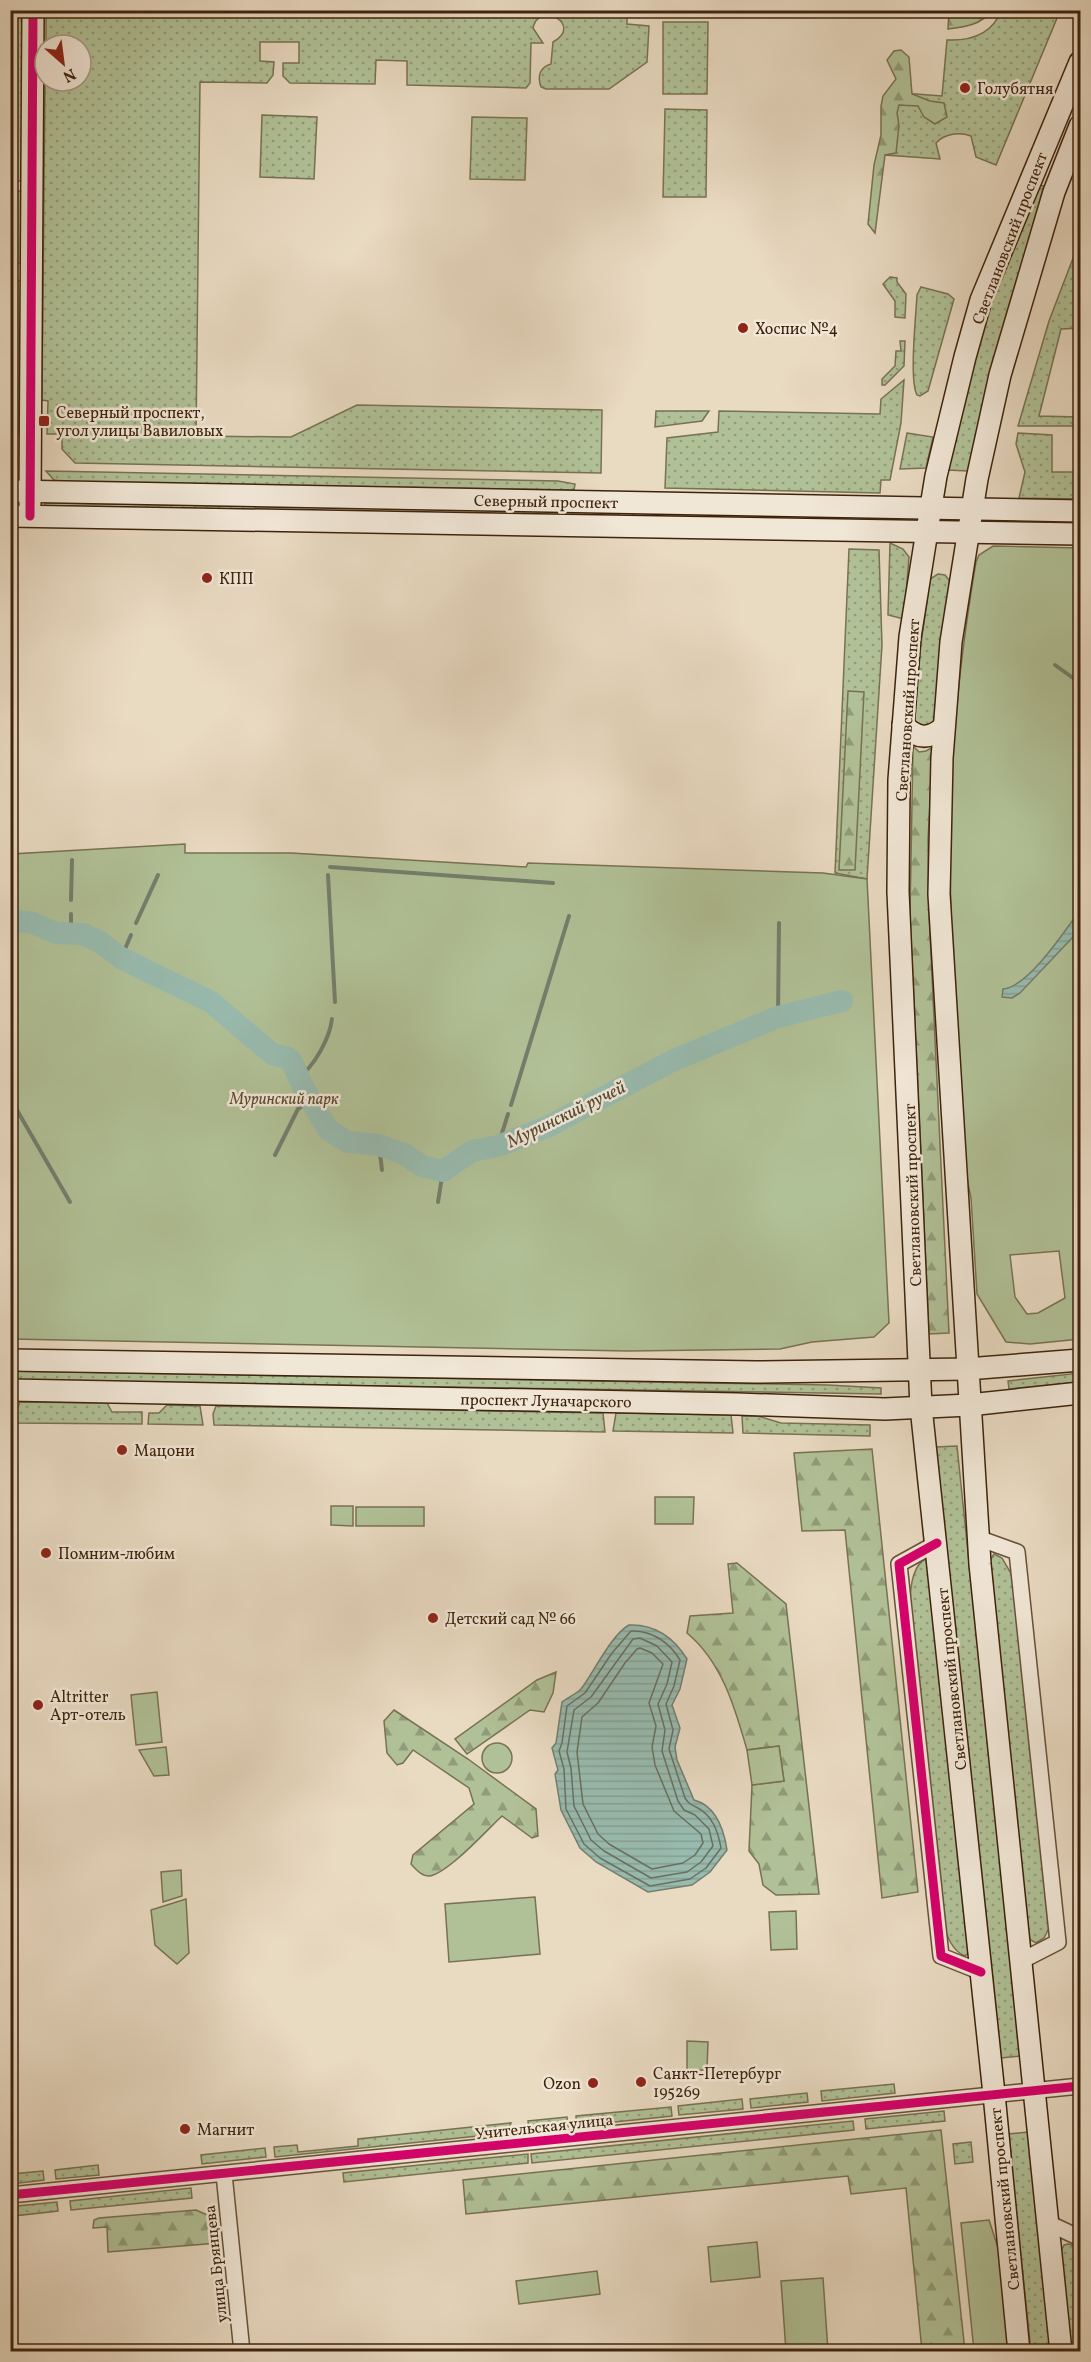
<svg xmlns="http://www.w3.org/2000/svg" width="1091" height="2362" font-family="Vollkorn,serif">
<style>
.grass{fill:url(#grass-dots);stroke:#787252;stroke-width:1.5}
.forest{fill:url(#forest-firs);stroke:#787252;stroke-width:1.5}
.park{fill:#b1c197;stroke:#787252;stroke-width:1.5;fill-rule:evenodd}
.water{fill:url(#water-rules);stroke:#747e6e;stroke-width:1.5}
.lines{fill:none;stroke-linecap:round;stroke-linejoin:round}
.shore{stroke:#6b6f5e;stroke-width:1.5}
.stream{stroke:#747e6e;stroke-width:4}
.river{stroke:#98bbaf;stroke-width:22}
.street-casing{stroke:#69513a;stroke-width:18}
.secondary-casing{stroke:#3e230c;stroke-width:24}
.street{stroke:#f1e7d7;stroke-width:15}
.secondary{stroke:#f1e7d7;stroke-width:21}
.cycleway-casing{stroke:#f1e7d7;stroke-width:13}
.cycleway{stroke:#d6006c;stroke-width:9}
.poi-dot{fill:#8f2418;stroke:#f1e7d7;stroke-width:2}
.labels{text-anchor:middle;stroke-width:5;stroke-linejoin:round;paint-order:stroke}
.poi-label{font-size:16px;fill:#3e230c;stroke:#f1e7d7;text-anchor:start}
.street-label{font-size:16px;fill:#3e230c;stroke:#f1e7d7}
.park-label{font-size:16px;font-style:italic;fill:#5b4a2f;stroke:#f1e7d7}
.water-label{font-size:18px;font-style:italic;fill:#544935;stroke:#f1e7d7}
</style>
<defs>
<pattern id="grass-dots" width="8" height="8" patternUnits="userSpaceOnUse" patternTransform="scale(1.5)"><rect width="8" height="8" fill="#b1c197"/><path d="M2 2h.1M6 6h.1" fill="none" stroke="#919c7a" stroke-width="1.8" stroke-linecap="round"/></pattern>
<pattern id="forest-firs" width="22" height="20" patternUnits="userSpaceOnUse" patternTransform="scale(1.5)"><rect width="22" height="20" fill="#b1c197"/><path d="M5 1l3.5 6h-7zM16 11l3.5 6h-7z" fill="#919c7a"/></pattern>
<pattern id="water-rules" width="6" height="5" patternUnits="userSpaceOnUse" patternTransform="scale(1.5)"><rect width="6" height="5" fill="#98bbaf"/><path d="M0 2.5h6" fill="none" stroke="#84a095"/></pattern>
</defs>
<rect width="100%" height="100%" fill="#e9dac2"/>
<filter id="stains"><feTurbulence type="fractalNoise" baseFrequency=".00333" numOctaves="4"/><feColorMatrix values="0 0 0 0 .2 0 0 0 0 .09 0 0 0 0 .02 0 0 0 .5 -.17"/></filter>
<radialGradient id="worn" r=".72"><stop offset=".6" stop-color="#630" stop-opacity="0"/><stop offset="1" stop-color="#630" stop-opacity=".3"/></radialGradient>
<!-- grass -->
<g class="grass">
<polygon points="11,11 23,11 22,181 11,181"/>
<path d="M627,11V24L649,26L647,62L609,89H546L541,87C537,76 540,67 551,64L553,42C584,25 539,0 533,28L543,43H531L530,83L526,88L407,85V61L376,60L375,84L290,83L283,76V63H299V42H260V61L274,62L273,75L267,83L200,82L196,436L291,437L357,405L602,410L601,473L75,463L62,449V434H47L48,401L42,400L45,81H81V45H46V11Z"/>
<path d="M1001,11H1060L996,165L976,157L971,136C960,132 945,133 936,143L940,159L885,155L890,92L942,96L947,40C971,41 992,34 1001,11Z"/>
<polygon points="663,22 708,22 707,94 663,94"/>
<polygon points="665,109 707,110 706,197 663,197"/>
<polygon points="262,115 317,117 314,179 260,177"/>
<polygon points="472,117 527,118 525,180 470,179"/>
<polygon points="1036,184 1044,186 991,372 968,471 948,470 983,327"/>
<polygon points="10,191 22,191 21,263 11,266"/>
<polygon points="1080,240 1080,328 1061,329 1039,416 1080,417 1080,426 1018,426 1049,321"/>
<polygon points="890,277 897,278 897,282 906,294 905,318 895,317 895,301 883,284"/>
<polygon points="10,278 21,281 19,434 11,434"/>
<path d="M921,287L948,294L954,299L928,391L920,396L917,395C909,381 916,315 917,295Z"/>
<polygon points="900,341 905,341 904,366 885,385 882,385 882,379 895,366 896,351 901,351"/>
<polygon points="904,380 901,423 890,480 881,480 880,493 665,488 667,438 718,432 719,411 880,414 881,399"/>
<polygon points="656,411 709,411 702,421 655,427"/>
<polygon points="907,433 933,437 926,468 900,469"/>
<polygon points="1018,433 1052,435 1052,472 1080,472 1080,499 1019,498 1025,472 1016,444"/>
<polygon points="46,471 558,481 575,484 574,490 62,482 54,480"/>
<polygon points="45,503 47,503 619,512 619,518 45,508"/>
<polygon points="633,513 880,516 879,523 633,518"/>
<polygon points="890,543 903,549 909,557 904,619 888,615"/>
<polygon points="849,549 879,550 882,645 867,879 835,873"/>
<polygon points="938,574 945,575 949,580 950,587 934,725 929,730 914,724 920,651 930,579"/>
<polygon points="11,1371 828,1385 881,1388 881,1394 11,1380"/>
<polygon points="1080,1373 1080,1382 1009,1389 1008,1381"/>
<polygon points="20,1402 107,1403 112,1412 142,1412 142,1424 15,1423 16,1412"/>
<polygon points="167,1405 200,1406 203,1425 148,1424 149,1413 159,1413"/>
<polygon points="216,1406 603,1413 605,1432 214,1425 213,1414"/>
<polygon points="616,1413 731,1415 733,1433 613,1431"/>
<polygon points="742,1416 758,1416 781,1423 870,1425 870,1436 743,1433"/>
<polygon points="957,1446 1020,2056 1001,2058 936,1447"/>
<polygon points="994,1554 1002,1558 1012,1575 1049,1928 1044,1938 1036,1943 1029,1939 990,1560"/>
<path d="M925,1559L928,1563L968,1953L965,1956C952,1951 947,1936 943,1923L910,1605C910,1590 912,1567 925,1559Z"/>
<polygon points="894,2084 895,2093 822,2101 821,2091"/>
<polygon points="807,2093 808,2102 751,2108 750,2099"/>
<polygon points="742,2099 743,2109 679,2115 678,2106"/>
<polygon points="671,2107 672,2116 577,2126 576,2116"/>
<polygon points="944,2111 945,2121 866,2129 865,2119"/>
<polygon points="567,2117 568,2127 529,2131 528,2121"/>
<polygon points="853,2121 854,2130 532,2163 531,2154"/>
<polygon points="511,2123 507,2133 275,2157 274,2147 297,2145 298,2152 358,2146 358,2139"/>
<polygon points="1028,2132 1051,2351 1031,2351 1008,2134"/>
<polygon points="971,2142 973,2162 955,2164 953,2144"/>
<polygon points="265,2148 266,2157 202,2164 201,2155"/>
<polygon points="528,2154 528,2163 344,2182 343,2173"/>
<polygon points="98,2165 99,2175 56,2179 55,2170"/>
<polygon points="43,2171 44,2180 11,2184 11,2174"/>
<polygon points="191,2188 192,2198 71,2210 70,2201"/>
<polygon points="57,2202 58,2211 13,2216 17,2206"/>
<polygon points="1068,2244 1072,2245 1080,2252 1080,2351 1071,2351 1061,2251 1064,2245"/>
</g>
<!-- forest -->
<g class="forest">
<path d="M949,11V10L991,11C982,25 963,27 948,29Z"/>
<polygon points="901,50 909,57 912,94 930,101 944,103 947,117 935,124 924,117 918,106 899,105 897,113 899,125 896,153 885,155 875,233 868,224 874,165 881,135 881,106 883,96 896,79 887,60 894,51"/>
<polygon points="848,691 864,692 855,870 839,870"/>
<polygon points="913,746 919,752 926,751 933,747 928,840 929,913 949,1333 929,1334 910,915"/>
<polygon points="872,1449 918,1892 882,1898 845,1530 802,1531 794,1453"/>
<path d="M737,1563L786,1604L819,1894L776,1895L763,1885L759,1864L749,1851L752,1785L784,1781L779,1746L747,1750C735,1708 722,1662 687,1633L690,1616L733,1613L728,1564Z"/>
<polygon points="556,1672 553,1693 544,1712 530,1710 467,1754 455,1739 537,1680"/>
<path d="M394,1710L468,1759L536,1809L538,1836L532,1838L502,1816C486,1831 449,1872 430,1876C422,1877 416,1869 411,1864L413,1855L474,1804L469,1788L413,1750L403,1763L397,1765L387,1753L384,1721Z"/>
<polygon points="941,2130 965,2351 922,2351 906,2188 851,2194 848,2176 466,2214 463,2180"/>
<polygon points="196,2210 216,2219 218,2243 108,2252 107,2227 93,2228 94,2220 99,2218"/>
</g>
<!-- park -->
<g class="park">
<path d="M993,546L1080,548V1339L1030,1344L1006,1342L977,1294L971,1198L965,1169C957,1046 947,921 951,797C953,718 963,640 976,562L979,555ZM1059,1251L1065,1298L1038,1313L1027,1314L1015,1297L1010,1255Z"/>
<polygon points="185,844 185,853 291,853 526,867 528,863 823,873 867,879 889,1323 874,1337 812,1342 780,1349 628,1351 11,1339 11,854"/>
<polygon points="655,1497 694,1497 693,1524 655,1524"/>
<polygon points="331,1506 353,1506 353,1526 331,1525"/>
<rect x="356" y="1507" width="68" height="19"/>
<polygon points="157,1692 162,1742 136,1745 131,1695"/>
<circle cx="497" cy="1758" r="15"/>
<polygon points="779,1746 784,1781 752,1785 747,1750"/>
<polygon points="166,1747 169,1775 154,1776 139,1750"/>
<polygon points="181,1870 182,1896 163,1902 161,1872"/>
<polygon points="535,1897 540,1954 449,1962 445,1904"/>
<polygon points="186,1899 189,1953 177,1964 155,1945 151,1910"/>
<polygon points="796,1911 797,1949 771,1950 769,1912"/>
<polygon points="687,2041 708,2042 707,2070 687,2070"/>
<polygon points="989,2220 1000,2254 1009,2351 974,2351 961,2223"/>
<polygon points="757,2242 760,2277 711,2282 708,2247"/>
<polygon points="597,2271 600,2294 519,2304 516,2281"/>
<polygon points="823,2278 828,2351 786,2351 781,2281"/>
</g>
<!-- water -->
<g class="water">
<path d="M1080,910V922L1072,938L1020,993L1012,998L1002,997L1003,989C1028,987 1065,931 1080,910Z"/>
<path d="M629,1625C655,1624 674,1638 687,1659L680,1689L672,1705L680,1728L675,1747L677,1760L694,1800C717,1806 724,1830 727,1850L710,1872L692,1885L648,1892L596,1862L580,1848L561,1810L555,1774L558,1770L552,1748L556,1743L562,1702C568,1697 575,1695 581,1689C594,1672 611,1635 629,1625Z"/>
</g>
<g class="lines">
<!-- shore -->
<g class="shore">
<path d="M631,1631C652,1630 670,1643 680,1660L674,1686L666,1704L673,1730L669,1749L685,1798C689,1804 690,1804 696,1807C713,1815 718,1832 721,1848L706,1868L690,1879L650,1886L600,1858L584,1844L566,1809L564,1769L559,1751L562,1743L567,1706L585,1693L612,1653Z"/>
<polygon points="640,1638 657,1646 672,1662 667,1684 658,1704 665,1730 662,1751 678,1801 684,1810 695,1815 709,1829 713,1846 701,1862 687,1872 651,1878 604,1851 591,1840 574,1806 571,1768 567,1752 574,1710 591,1697 633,1639"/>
<polygon points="640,1648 652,1653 663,1664 649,1703 656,1726 652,1747 655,1765 674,1811 701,1834 703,1843 695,1855 683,1863 652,1869 609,1844 598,1834 583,1804 577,1752 582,1717 598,1703 625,1663 637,1649"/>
</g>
<!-- stream -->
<g class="stream">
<polyline points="1055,665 1080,683"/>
<polyline points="330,867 553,883"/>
<polyline points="328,875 335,1002"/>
<polyline points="71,900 72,860"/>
<polyline points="136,923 158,875"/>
<polyline points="71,934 71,914"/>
<polyline points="121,958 131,935"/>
<polyline points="778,1017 779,923"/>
<path d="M298,1077C314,1068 330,1037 332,1019"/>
<polyline points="10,1098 70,1202"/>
<polyline points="511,1105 569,916"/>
<polyline points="379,1145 382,1170"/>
<polyline points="498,1146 508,1114"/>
<polyline points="275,1155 298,1109 310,1101"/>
<polyline points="438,1202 443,1171"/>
</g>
<!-- river -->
<polyline class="river" points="10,920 33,923 56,933 83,934 100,942 121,958 211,1002 272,1054 288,1058 292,1062 304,1089 328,1130 348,1142 379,1145 404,1154 422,1166 443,1171 472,1151 498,1146 547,1127 674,1060 778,1017 842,1001"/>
<defs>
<g id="street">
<polyline points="978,1538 1017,1552 1058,1942 1021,1961"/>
<polyline points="937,1543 899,1564 941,1956 981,1972"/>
<polyline points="224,2174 242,2352"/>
<polyline points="10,2195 1080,2086"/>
<polyline points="1048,2223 1080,2238"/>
</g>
<g id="secondary">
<polyline points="10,491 1080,511"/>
<polyline points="30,504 33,10"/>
<polyline points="10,516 1080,534"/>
<path d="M903,725C917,739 929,740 944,727"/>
<polyline points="10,1360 756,1372 967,1369 1080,1360"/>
<polyline points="10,1390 737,1404 885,1409 969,1405 1080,1393"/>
<polyline points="1019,2352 994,2094 921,1407 898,892 899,780 910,637 927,531 936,476 965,357 981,300 1080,62"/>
<polyline points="1061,2352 980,1564 939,894 942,758 951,642 977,479 1000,375 1054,192 1080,126"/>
</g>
</defs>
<!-- street casing -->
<use href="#street" class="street-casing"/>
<!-- secondary casing -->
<use href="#secondary" class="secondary-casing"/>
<!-- street -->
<use href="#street" class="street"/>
<!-- secondary -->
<use href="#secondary" class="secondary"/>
<defs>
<g id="cycleway">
<polyline points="30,516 33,10"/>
<polyline points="937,1543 899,1564 941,1956 981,1972"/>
<polyline points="10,2195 1080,2086"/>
</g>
</defs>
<!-- cycleway casing -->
<use href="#cycleway" class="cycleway-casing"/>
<!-- cycleway -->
<use href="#cycleway" class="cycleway"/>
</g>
<!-- markers -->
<g class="poi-dot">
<circle cx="965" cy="88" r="6"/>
<circle cx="743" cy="328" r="6"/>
<rect x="38" y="415" width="12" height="12" rx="3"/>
<circle cx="207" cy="578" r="6"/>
<circle cx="122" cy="1450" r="6"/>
<circle cx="46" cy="1553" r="6"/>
<circle cx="433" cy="1618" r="6"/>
<circle cx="38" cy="1705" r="6"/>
<circle cx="641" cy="2082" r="6"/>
<circle cx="593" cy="2083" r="6"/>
<circle cx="185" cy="2129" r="6"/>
</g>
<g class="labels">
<!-- poi labels -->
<g class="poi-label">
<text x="977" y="94">Голубятня</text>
<text x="755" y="334">Хоспис №4</text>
<text x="56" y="418">Северный проспект,<tspan x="56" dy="18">угол улицы Вавиловых</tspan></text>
<text x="219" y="584">КПП</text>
<text x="134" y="1456">Мацони</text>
<text x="58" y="1559">Помним-любим</text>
<text x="445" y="1624">Детский сад № 66</text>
<text x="50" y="1702">Altritter<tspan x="50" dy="18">Арт-отель</tspan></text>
<text x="653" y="2079">Санкт-Петербург<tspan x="653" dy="18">195269</tspan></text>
<text x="581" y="2089" text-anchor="end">Ozon</text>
<text x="197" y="2135">Магнит</text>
</g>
<!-- street labels -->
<g class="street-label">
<text transform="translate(1009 238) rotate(-69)" y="6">Светлановский проспект</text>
<text transform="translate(546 501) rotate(1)" y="6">Северный проспект</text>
<text transform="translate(907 710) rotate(-86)" y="6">Светлановский проспект</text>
<text transform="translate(912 1195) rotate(-92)" y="6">Светлановский проспект</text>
<text transform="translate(546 1400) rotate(1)" y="6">проспект Луначарского</text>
<text transform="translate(951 1679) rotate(-96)" y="6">Светлановский проспект</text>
<text transform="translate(544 2126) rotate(-6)" y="6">Учительская улица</text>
<text transform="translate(1004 2199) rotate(-96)" y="6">Светлановский проспект</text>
<text transform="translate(215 2264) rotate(-96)" y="6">улица Брянцева</text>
</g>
<!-- park labels -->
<g class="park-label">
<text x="284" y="1104">Муринский парк</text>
</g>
<!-- water labels -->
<g class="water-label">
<text transform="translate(566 1114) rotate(-26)" y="6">Муринский ручей</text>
</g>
</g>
<!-- margin -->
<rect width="1091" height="2362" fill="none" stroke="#e9dac2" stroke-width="36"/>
<rect x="12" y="12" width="1067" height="2338" fill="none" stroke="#3e230c" stroke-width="3"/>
<rect x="18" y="18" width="1055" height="2326" fill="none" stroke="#3e230c" stroke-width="1.5"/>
<!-- north arrow -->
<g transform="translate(63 63) rotate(152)"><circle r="28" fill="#f1e7d7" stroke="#a99986" stroke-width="1.5"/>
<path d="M0-4.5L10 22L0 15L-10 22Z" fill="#8f2418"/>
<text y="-9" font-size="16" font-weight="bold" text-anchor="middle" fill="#3e230c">N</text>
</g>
<rect width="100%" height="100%" filter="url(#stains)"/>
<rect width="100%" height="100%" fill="url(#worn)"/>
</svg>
